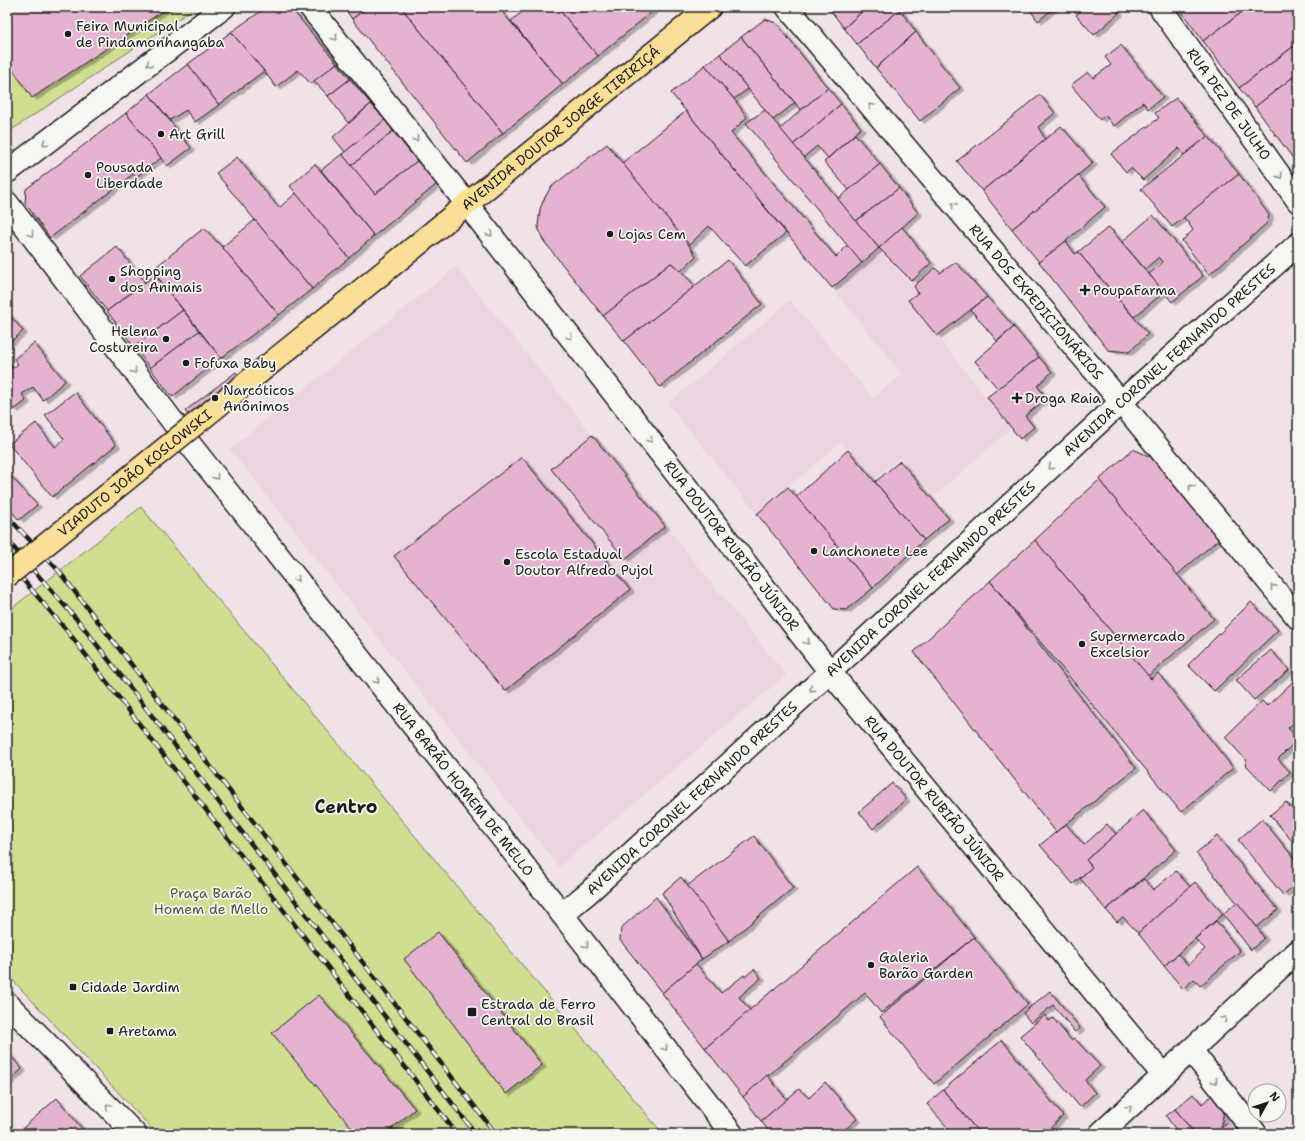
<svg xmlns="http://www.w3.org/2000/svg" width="1305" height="1141" font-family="'Shantell Sans',sans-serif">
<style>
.built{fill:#edd4e1}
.green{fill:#d0de92;stroke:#767d57}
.building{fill:#e5b3d1;stroke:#1c1c1c;filter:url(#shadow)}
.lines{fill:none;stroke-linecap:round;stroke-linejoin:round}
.minor-casing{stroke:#1c1c1c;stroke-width:25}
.tertiary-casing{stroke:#1c1c1c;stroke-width:25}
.secondary-casing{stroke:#1c1c1c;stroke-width:25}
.primary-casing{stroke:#1c1c1c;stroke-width:25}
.minor{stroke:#f6f6f2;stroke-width:22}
.tertiary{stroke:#f6f6f2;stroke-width:22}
.secondary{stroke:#f6f6f2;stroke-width:22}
.primary{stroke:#fbdf96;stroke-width:22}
.rail-casing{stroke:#1c1c1c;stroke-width:4.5}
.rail{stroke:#f6f6f2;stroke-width:3;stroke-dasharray:9;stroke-linecap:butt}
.primary-bridge-casing{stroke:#1c1c1c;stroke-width:25;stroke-linecap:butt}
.primary-bridge{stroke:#fbdf96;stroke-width:22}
.oneway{stroke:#949492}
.poi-dot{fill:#1c1c1c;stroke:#f6f6f2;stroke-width:1.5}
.labels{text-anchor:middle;stroke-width:3.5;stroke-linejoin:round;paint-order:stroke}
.poi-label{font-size:14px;fill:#1c1c1c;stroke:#f6f6f2;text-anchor:start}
.street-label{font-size:14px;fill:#1c1c1c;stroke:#f6f6f2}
.park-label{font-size:14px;fill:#52563f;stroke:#f6f6f2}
.district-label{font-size:18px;font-weight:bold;fill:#1c1c1c;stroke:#f6f6f2}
</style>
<defs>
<filter id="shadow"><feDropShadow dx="4.5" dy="2.5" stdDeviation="0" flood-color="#0004"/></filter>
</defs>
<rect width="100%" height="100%" fill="#f1e2e8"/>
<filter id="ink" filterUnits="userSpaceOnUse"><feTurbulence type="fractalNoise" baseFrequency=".025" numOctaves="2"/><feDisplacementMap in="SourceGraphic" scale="8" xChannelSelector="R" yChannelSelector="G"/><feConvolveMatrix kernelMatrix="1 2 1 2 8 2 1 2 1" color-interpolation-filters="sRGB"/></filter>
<g filter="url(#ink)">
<!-- built -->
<g class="built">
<polygon points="879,248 912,281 918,293 908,300 1011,428 935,496 900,457 874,480 841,442 757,514 668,404 790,300 873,398 902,374 832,288"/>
<polygon points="456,267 488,306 786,675 559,867 230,449"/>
</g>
<!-- green -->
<g class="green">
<polygon points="7,7 196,7 7,133"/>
<polygon points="141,507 663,1134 157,1134 7,974 7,612"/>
</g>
<!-- building -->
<g class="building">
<polygon points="7,7 169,7 32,98 7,61"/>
<polygon points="267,7 290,7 337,63 311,84 298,70 276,87 264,71 231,32"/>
<polygon points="344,7 368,7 352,19"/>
<polygon points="368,7 401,7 503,133 467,163 352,19"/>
<polygon points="401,7 498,7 563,84 503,133"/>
<polygon points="528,7 557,7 598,56 563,84 511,21"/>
<polygon points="557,7 658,7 598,56"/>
<polygon points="828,7 867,7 844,28"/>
<polygon points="867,7 897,7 900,10 857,44 844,28"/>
<polygon points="1028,7 1055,7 1038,21"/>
<polygon points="1085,7 1115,7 1119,13 1094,35 1076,15"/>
<polygon points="1178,7 1249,7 1203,41"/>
<polygon points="1249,7 1298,7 1298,43 1239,88 1203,41"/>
<polygon points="900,10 916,32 876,68 857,44"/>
<polygon points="765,19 776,23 828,88 801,110 741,37"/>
<polygon points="231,32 264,71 219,105 188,64"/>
<polygon points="916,32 960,88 920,121 876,68"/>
<polygon points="741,37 795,103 773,120 720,54"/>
<polygon points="1298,43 1298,73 1255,107 1239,88"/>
<polygon points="1121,45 1163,97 1148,109 1143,102 1114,126 1105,115 1100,120 1071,85 1088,72 1093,78 1111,65 1105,57"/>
<polygon points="720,54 748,89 734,99 705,65"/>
<polygon points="337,63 350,79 328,96 314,81"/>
<polygon points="188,64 219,105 195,122 186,110 170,120 149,94"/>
<polygon points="705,65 734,99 747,117 731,133 836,257 848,245 862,263 832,288 671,93"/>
<polygon points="1298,73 1298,165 1255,107"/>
<polygon points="350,79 371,104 348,123 328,96"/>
<polygon points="828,88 841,104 793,145 780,129 801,110"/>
<polygon points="149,94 191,148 167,166 126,113"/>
<polygon points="1040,95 1055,113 1038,127 1045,139 982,191 957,161"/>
<polygon points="1176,98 1208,136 1184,155 1179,148 1143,180 1131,168 1126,172 1111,154 1159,118 1155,113"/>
<polygon points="371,104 385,120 345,152 333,137"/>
<polygon points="841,104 861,128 828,158 817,146 804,157 793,145"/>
<polygon points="765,110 879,248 862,263 746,123"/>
<polygon points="686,111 786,233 745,266 709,226 689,245 622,163"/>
<polygon points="126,113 161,158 136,177 133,174 50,238 25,203 26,189"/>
<polygon points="385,120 393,131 351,166 342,154"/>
<polygon points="1061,126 1093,163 1078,175 1012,229 982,191"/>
<polygon points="393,131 417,161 375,194 351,166"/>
<polygon points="855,134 880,164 849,190 824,162"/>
<polygon points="1208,136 1239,174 1172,227 1141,189"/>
<polygon points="607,144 689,245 696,256 681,271 671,263 603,316 543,240 538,227 540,209 544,199 551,187"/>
<polygon points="342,154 375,194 417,161 437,184 374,236 321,170"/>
<polygon points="237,157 279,208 296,193 349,258 312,289 216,173"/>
<polygon points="315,164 374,236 349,258 290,186"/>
<polygon points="880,164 899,188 856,221 838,199"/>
<polygon points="1239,174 1269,215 1267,223 1209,275 1182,241 1193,230 1184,217"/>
<polygon points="1078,175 1105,207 1066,241 1039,262 1012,229"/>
<polygon points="899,188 918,213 879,248 856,221"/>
<polygon points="1153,215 1203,276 1172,302 1149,274 1163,262 1159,257 1145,269 1122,242"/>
<polygon points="255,220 312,289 279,315 222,247"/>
<polygon points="902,227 931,263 912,281 879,248"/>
<polygon points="1109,227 1164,292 1134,317 1078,252"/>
<polygon points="204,228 222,247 279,315 221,358 152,270"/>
<polygon points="1066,241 1075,254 1078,252 1148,334 1129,352 1108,350 1039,262"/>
<polygon points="117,247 145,282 107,311 80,276"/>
<polygon points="728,260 762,304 660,387 624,341"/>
<polygon points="956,262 987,297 937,336 908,300 918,293 914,286 935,268 940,273"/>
<polygon points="671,263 681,271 695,286 624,341 603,316"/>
<polygon points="155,275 183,310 134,347 107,311"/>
<polygon points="987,297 1014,327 997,341 971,310"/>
<polygon points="183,310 199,331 150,368 134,347"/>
<polygon points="7,312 23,331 7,345"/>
<polygon points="1014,327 1039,357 998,389 975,361"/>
<polygon points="199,331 221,358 172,397 150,368"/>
<polygon points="34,343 65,381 43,400 33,387 22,394 26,401 14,410 7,400 7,363 8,362 13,368 18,364 14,359"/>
<polygon points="1039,357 1052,372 1037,386 1047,398 1025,416 1034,427 1020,439 987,397"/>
<polygon points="236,372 245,384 195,424 185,411"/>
<polygon points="75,392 116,445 52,497 9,444 36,423 55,447 64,439 45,415"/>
<polygon points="592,435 665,526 625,559 551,469"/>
<polygon points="1133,449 1151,457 1220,538 1177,575 1099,480"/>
<polygon points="848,450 924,540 873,588 796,497"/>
<polygon points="522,457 630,590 505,691 394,556"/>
<polygon points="900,461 949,519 924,540 875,482"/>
<polygon points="7,472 37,505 19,520 7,506"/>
<polygon points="1099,480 1214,619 1148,676 1035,540"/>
<polygon points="788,487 873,588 846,610 834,609 757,514"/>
<polygon points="1035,540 1151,679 1158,673 1233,768 1181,812 990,581"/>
<polygon points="990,581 1136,768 1056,832 914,652"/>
<polygon points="1251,602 1278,630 1214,691 1188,665"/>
<polygon points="1271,650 1289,670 1254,700 1236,680"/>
<polygon points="1298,677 1298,719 1288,728 1298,739 1278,759 1290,772 1271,791 1245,764 1247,761 1225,737 1262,701 1267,706"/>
<polygon points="892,783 906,799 873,829 859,812"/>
<polygon points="1286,802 1298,816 1298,848 1270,815"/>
<polygon points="1143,810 1176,850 1106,910 1080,878 1092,867 1086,860"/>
<polygon points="1262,819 1298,863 1298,882 1283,895 1238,840"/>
<polygon points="1066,824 1084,845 1107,824 1116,834 1086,860 1092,867 1073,884 1040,845"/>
<polygon points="754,836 793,888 729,941 687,886"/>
<polygon points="1217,836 1278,910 1257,927 1196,853"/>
<polygon points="917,867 974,937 881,1013 865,993 743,1097 705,1048"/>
<polygon points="1176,871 1190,887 1138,933 1123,917 1117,922 1106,910 1144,879 1153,890"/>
<polygon points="681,877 729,941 702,959 662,893"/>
<polygon points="1195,882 1223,914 1164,966 1138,933"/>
<polygon points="656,897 702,959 662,993 620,940 621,928"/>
<polygon points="1237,902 1257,927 1264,938 1251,950 1223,914"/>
<polygon points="1216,921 1240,951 1200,986 1194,979 1183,989 1164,966 1178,954 1188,965 1205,949 1195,939"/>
<polygon points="438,932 542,1065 506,1094 404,959"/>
<polygon points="974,937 1028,1004 934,1084 880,1017"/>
<polygon points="696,964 721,993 744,975 745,977 754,969 761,978 739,997 750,1010 705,1048 662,993"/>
<polygon points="1050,991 1080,1028 1075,1032 1053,1005 1031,1023 1023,1013"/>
<polygon points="319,995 415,1109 385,1134 357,1134 272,1033"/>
<polygon points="1045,1015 1049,1021 1053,1018 1071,1040 1074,1038 1100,1066 1085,1080 1095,1093 1080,1107 1020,1036"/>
<polygon points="1002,1040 1063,1116 1044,1134 980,1134 943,1090"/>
<polygon points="9,1054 22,1069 7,1083 7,1055"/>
<polygon points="767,1075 787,1100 761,1121 743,1097"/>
<polygon points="825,1082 857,1119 840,1134 771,1134 761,1121 799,1089 809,1098"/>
<polygon points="943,1090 980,1134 953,1134 927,1104"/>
<polygon points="1214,1093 1225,1104 1221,1127 1235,1117 1244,1129 1239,1134 1195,1134 1175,1109 1193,1094 1202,1104"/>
<polygon points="57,1098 83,1130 78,1134 16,1134"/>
<polygon points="1175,1109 1195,1134 1179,1134 1166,1116"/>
</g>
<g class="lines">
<defs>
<g id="minor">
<path id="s1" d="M1160,7L1298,201"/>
<polyline points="7,172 224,7"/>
<path id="s2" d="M467,204L830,672L1163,1075"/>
<polyline points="7,1003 135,1134"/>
<polyline points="1191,1050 1256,1134"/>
</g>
<g id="tertiary">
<polyline points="310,7 467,204"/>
<path id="s3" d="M562,914L589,892L830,672L1121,402L1298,244"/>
</g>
<g id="secondary">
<path id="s4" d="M787,7L1121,402L1298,618"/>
<path id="s5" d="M7,203L192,447L541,887L732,1134"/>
<polyline points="1100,1134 1298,951"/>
</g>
<g id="primary">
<path id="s6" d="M411,250L467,204L710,7"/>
</g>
</defs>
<!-- minor casing -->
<use href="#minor" class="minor-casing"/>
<!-- tertiary casing -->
<use href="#tertiary" class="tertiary-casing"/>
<!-- secondary casing -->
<use href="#secondary" class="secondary-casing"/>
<!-- primary casing -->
<use href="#primary" class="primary-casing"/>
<!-- minor -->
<use href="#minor" class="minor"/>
<!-- tertiary -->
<use href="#tertiary" class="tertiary"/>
<!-- secondary -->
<use href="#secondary" class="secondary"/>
<!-- primary -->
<use href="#primary" class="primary"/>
<defs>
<g id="rail">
<polyline points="7,516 58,570 496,1134"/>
<polyline points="7,540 80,623 476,1134"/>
<polyline points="7,561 68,632 457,1134"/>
</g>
</defs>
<!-- rail casing -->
<use href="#rail" class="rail-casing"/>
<!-- rail -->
<use href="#rail" class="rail"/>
<defs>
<g id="primary-bridge">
<path id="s7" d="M7,576L411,250"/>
</g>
</defs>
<!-- primary-bridge casing -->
<use href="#primary-bridge" class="primary-bridge-casing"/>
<!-- primary-bridge -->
<use href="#primary-bridge" class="primary-bridge"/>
</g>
<!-- one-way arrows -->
<defs><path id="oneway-chevron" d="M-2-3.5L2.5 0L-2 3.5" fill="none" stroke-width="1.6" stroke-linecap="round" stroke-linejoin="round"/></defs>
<g class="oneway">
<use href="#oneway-chevron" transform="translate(335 38) rotate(52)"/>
<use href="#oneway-chevron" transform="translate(149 64) rotate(143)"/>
<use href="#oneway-chevron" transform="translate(871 106) rotate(-130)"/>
<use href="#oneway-chevron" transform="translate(416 139) rotate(52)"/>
<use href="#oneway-chevron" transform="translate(45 143) rotate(143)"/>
<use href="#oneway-chevron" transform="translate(1280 176) rotate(55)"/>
<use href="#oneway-chevron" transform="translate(954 205) rotate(-130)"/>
<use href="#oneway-chevron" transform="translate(31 234) rotate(53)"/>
<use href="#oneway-chevron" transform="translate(490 234) rotate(52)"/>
<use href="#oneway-chevron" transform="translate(570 337) rotate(52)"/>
<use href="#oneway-chevron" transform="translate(134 371) rotate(53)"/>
<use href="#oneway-chevron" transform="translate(650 440) rotate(52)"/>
<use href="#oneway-chevron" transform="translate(1051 467) rotate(137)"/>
<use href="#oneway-chevron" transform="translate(216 477) rotate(52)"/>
<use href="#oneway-chevron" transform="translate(1191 487) rotate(-129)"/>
<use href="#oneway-chevron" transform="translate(297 579) rotate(52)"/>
<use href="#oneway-chevron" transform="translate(1273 587) rotate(-129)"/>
<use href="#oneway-chevron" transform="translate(807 642) rotate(52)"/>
<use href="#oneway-chevron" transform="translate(377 681) rotate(52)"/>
<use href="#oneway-chevron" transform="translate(812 689) rotate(138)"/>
<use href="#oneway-chevron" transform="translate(586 945) rotate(52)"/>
<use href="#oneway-chevron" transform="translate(1224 1019) rotate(-43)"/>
<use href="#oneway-chevron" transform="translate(665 1048) rotate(52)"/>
<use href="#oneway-chevron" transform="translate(1215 1081) rotate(52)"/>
<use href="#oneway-chevron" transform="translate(108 1106) rotate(-135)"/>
<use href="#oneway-chevron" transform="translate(1129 1108) rotate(-43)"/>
</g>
</g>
<!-- markers -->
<g class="poi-dot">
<circle cx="68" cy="34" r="4"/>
<circle cx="161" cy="134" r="4"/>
<circle cx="88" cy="175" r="4"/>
<circle cx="610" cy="234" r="4"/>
<circle cx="112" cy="279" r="4"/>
<path d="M1083 284h4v4h4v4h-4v4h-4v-4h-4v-4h4z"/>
<circle cx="166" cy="339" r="4"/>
<circle cx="186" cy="363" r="4"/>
<circle cx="215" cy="398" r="4"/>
<path d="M1015 392h4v4h4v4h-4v4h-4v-4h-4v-4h4z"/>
<circle cx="814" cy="551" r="4"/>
<circle cx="507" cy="562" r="4"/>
<circle cx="1082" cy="644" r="4"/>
<circle cx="871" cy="965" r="4"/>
<rect x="69" y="983" width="8" height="8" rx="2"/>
<rect x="467" y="1007" width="10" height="10" rx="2"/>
<rect x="106" y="1027" width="8" height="8" rx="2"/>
</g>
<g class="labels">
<!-- poi labels -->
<g class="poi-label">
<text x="76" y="31">Feira Municipal<tspan x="76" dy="16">de Pindamonhangaba</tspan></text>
<text x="169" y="139">Art Grill</text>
<text x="96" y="172">Pousada<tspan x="96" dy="16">Liberdade</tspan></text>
<text x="618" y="239">Lojas Cem</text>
<text x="120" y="276">Shopping<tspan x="120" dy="16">dos Animais</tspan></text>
<text x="1093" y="295">PoupaFarma</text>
<text x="158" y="336" text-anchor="end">Helena<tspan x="158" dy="16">Costureira</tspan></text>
<text x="194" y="368">Fofuxa Baby</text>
<text x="223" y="395">Narcóticos<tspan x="223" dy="16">Anônimos</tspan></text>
<text x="1025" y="403">Droga Raia</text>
<text x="822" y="556">Lanchonete Lee</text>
<text x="515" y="559">Escola Estadual<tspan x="515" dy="16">Doutor Alfredo Pujol</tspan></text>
<text x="1090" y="641">Supermercado<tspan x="1090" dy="16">Excelsior</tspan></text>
<text x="879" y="962">Galeria<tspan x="879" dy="16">Barão Garden</tspan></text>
<text x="81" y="992">Cidade Jardim</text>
<text x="481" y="1009">Estrada de Ferro<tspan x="481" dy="16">Central do Brasil</tspan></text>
<text x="118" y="1036">Aretama</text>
</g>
<!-- street labels -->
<g class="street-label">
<text dy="5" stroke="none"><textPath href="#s1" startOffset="119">RUA DEZ DE JULHO</textPath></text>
<text dy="5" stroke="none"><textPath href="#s6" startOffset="193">AVENIDA DOUTOR JORGE TIBIRIÇÁ</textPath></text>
<text dy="5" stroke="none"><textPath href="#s4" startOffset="386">RUA DOS EXPEDICIONÁRIOS</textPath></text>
<text dy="5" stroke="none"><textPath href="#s3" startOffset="822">AVENIDA CORONEL FERNANDO PRESTES</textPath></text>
<text dy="5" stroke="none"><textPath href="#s7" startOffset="164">VIADUTO JOÃO KOSLOWSKI</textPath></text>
<text dy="5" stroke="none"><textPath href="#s2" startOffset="432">RUA DOUTOR RUBIÃO JÚNIOR</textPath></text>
<text dy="5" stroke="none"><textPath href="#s3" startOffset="498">AVENIDA CORONEL FERNANDO PRESTES</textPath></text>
<text dy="5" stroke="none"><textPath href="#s5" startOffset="743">RUA BARÃO HOMEM DE MELLO</textPath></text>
<text dy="5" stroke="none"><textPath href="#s3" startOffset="174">AVENIDA CORONEL FERNANDO PRESTES</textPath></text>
<text dy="5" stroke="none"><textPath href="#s2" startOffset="756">RUA DOUTOR RUBIÃO JÚNIOR</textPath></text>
</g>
<!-- park labels -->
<g class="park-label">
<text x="211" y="898">Praça Barão<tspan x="211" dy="16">Homem de Mello</tspan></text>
</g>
<!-- district labels -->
<g class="district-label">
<text x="346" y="813">Centro</text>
</g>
</g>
<!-- margin -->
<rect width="1305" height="1141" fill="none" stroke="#f6f6f2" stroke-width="24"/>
<rect x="12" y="12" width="1281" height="1117" fill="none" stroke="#1c1c1c" stroke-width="1.5" filter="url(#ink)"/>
<!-- north arrow -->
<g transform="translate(1267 1103) rotate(51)"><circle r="19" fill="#f6f6f2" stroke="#9f9f9c"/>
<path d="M0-3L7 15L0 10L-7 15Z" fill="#1c1c1c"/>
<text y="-6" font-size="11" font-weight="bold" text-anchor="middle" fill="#1c1c1c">N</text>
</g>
</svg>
